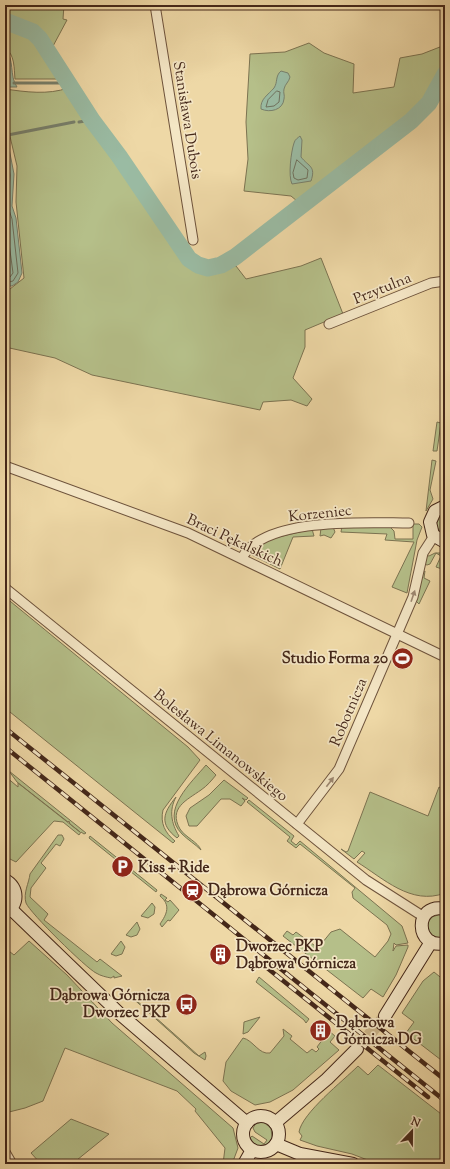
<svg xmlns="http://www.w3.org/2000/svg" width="450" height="1169" font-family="'Sorts Mill Goudy',serif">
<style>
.green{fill:#b5bf89;stroke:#7c7351}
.water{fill:#9abba3;stroke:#78806c}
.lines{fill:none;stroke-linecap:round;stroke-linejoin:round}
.shore{stroke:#6f715e;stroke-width:1}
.stream{stroke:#78806c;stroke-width:3}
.river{stroke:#9abba3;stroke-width:17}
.secondary-tunnel{stroke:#ccb58a;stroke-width:12;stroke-dasharray:12 6;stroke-linecap:butt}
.street-casing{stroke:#6e533c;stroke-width:11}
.secondary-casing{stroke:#442719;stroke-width:14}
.street{stroke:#f4e6c5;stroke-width:9}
.secondary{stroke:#f4e6c5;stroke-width:12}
.rail-casing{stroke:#442719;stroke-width:4.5}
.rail{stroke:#f4e6c5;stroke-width:3;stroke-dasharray:9;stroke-linecap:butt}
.oneway{fill:#9c866f}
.labels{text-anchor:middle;stroke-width:3.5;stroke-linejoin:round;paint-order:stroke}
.street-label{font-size:15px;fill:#442719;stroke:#f4e6c5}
.poi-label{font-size:15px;font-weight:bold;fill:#442719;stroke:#f4e6c5;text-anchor:start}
</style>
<rect width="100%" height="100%" fill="#eed8a6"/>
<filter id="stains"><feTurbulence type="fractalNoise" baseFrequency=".005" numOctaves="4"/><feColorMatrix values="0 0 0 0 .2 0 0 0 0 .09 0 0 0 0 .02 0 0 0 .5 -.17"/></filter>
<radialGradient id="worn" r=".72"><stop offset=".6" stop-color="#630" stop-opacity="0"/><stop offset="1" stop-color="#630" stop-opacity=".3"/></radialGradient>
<!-- green -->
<g class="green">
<path d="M5,5H64L63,19L67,20L52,48C35,27 30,26 5,17Z"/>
<path d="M5,24C12,27 22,29 29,34C42,45 56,62 57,79H15C14,69 15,54 5,48Z"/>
<polygon points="309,43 324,53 354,64 353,93 394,87 400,58 422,54 445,45 445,70 416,109 297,201 291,196 244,191 248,159 246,122 250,54 285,52"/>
<path d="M68,88L149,213L180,255L190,265L203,271L212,272L229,265L236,266L246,279L301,266L321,258L343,314L305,330V347L293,378L312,399L307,406L291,400L263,402L260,410L92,375L55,358L5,347V288L10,289L24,278L16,202L17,166L8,128L5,121V89C26,92 48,95 68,88Z"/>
<polygon points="437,422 441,423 437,451 433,451"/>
<polygon points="432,460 436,461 430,490 433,499 426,511"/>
<polygon points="445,513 445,535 440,532 436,525 439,517"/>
<polygon points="413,524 419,524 422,527 417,540 407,593 392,587 414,542 385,540 387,534 341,532 342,526 390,527 394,531 395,539 413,539"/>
<polygon points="333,527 335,532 331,538 324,535 320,536 321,528"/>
<polygon points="312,529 314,536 293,537 280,569 252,555 252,551 270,539"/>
<polygon points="435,553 441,553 445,556 445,570 436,567 441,556 436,553 430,564 427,565 424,564 425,555 429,556"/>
<polygon points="425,571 424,578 430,581 419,604 416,601 423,572"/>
<path d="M5,597L188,747L200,760L163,810C160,823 165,833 175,841L173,843L5,708Z"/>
<path d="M206,765L216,775C212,780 207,786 201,790C187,800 168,808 180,829C185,837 198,842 201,850C195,844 188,840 182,834C159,811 192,782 206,765Z"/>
<polygon points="9,771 86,833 84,834 81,832 79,835 63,822 54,821 16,862 10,859 5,862 5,776 18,787 18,783 80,832 70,824 69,821 68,822 17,782"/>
<polygon points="224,780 248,798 246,800 242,798 245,801 241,806 230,799 221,799 197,826 189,826 186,816 190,808 209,795"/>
<path d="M439,787L445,790V893C411,906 383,878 357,862L365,853L362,851L354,859L341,849L346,852L348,851L370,792L428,816Z"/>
<path d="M176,797C169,810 171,823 179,836L177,838C159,824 163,813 176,797Z"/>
<polygon points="249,800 294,836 291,841 296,845 300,841 402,926 408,943 396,945 394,943 393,951 396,946 408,945 408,947 396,975 383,997 371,989 363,998 283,936 287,931 293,935 296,932 318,948 331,932 340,929 375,957 388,941 391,934 387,925 353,898 352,892 355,888 300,844 296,848 287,841 290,837 247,802"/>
<path d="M58,835H62L64,839L60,846L56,844L41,863L46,868L31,888L30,897L48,914L44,920L97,962L100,959L122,976L114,978V976L111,978C106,977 101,976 96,973C86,968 30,913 26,903C23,893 29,883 30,874Z"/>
<polygon points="90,836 157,890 156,892 89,838"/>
<path d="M161,894L167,898L165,900L168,902L170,900L179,910L170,921L168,920L162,927L160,924C167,914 171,905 160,896Z"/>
<polygon points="152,903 155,907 154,914 148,918 141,916"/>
<polygon points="441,914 445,915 445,937 437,938 429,934 427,924 432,917"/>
<polygon points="137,922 140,929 137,935 131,937 126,935"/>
<polygon points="29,941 67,975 112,1023 233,1128 238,1148 232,1164 223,1164 225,1148 195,1111 196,1109 177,1091 65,1048 43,1101 25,1108 5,1113 5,948 14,955"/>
<polygon points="121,941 125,947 122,954 116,956 111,954"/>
<polygon points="434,972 445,981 445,1063 406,1033 414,1022 402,1013 423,981"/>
<polygon points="259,977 309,1019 306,1023 304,1020 256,982"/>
<polygon points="136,994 142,995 137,1001 199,1056 205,1052 206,1056 205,1060 194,1053 138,1003 130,996"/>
<polygon points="260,1017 248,1032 243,1034 244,1022"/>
<path d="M283,1029L292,1036L290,1039L307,1053L312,1049L316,1052L319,1049L317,1047L329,1031L335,1036L330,1042L339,1050L293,1090L270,1102L255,1105L231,1091L223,1081L226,1062L243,1038C253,1040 259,1055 270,1053L284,1036Z"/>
<path d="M378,1065L445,1117V1164H378L352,1154L317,1146L300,1140L302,1136L299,1132C302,1113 343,1081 358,1066L368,1075Z"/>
<polygon points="71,1119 109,1134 72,1164 41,1164 31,1153"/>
<polygon points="263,1122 271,1128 272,1138 268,1144 258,1146 252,1142 250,1138 252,1136 264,1144 267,1140 255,1132 253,1128 256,1123"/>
</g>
<!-- water -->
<g class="water">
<path d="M5,49C15,59 9,76 17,87H5Z"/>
<path d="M281,71L288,73L290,77C289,82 285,84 284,89C283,93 285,95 284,99C283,110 270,113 261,109C260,99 268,95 274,88C278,82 275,76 281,71Z"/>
<polygon points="5,128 14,174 12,206 16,218 22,273 18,282 12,286 5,286"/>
<path d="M300,136L302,140L301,157C309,167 316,166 311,181L292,184C288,176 291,152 294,143C295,139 298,138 300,136Z"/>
</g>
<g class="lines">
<!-- shore -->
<g class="shore">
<polygon points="277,91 280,92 279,102 274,106 266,107 268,100"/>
<polyline points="5,143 10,175 8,207 12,219 18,273 13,281 5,283"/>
<polygon points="297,160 308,170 307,178 298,180 294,178 293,173"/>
<polyline points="5,213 13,273 10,277 5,278"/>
</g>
<!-- stream -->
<g class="stream">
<polyline points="14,83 69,83"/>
<polyline points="79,122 92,120"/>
<polyline points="8,135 74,122"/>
</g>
<!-- river -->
<polyline class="river" points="5,21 33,32 40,39 92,120 119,156 189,259 198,265 208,268 221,265 235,257 411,121 429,103 445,74"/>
<!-- secondary-tunnel -->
<polyline class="secondary-tunnel" points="357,1049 385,1016"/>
<defs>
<g id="street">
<polyline points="155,5 193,240"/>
<polyline points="329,324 431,283 445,281"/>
<polyline points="5,466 188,533 445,657"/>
<path d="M242,558C264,516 368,523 409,523"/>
<polyline points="5,588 366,880 424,917"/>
<polyline points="297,824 339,769 413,597 423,553 434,536"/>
<polyline points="5,1152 12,1164"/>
</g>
<g id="secondary">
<polyline points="445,506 435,511 430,522 433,535 445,542"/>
<path d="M5,880C19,887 19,906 5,913"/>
<polyline points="11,909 121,1015 247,1123"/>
<path d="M445,909C413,902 415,950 445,943"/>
<polyline points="385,1016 431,942"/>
<circle cx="261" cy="1134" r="18"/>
<polyline points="275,1123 327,1079 357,1049"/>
<polyline points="276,1144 300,1154 353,1164"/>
<polyline points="244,1164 252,1150"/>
</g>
</defs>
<!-- street casing -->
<use href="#street" class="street-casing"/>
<!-- secondary casing -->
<use href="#secondary" class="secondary-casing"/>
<!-- street -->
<use href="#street" class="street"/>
<!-- secondary -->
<use href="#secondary" class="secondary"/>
<defs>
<g id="rail">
<polyline points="5,728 445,1080"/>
<polyline points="5,747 445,1101"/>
<polyline points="261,963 428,1097"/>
</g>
</defs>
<!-- rail casing -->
<use href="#rail" class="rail-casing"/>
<!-- rail -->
<use href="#rail" class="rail"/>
</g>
<!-- one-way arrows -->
<defs><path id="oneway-solid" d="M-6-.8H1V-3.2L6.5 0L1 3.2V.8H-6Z"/></defs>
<g class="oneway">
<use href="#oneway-solid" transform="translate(413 596) rotate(-71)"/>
<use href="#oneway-solid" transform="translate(330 782) rotate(-53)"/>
</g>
<!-- icons -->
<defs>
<symbol id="stadium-disc" viewBox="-11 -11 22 22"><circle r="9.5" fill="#8f2418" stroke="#f4e6c5"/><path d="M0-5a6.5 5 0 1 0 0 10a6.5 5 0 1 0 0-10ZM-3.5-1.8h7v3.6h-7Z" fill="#fff"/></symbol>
<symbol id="parking-disc" viewBox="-11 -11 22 22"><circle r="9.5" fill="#8f2418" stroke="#f4e6c5"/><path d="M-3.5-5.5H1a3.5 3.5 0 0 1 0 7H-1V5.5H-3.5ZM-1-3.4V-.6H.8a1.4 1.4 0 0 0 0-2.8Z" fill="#fff"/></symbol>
<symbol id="station-disc" viewBox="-11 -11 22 22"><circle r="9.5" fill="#8f2418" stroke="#f4e6c5"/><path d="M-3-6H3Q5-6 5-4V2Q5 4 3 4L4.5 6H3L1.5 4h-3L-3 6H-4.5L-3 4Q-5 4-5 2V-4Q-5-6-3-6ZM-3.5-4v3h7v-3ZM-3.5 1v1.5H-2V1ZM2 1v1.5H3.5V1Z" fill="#fff"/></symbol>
<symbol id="building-disc" viewBox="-11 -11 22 22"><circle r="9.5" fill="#8f2418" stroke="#f4e6c5"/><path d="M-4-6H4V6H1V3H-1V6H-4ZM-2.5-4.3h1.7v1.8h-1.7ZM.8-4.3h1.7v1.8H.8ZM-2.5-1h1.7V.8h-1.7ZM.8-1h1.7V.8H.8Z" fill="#fff"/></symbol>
<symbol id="bus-disc" viewBox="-11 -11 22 22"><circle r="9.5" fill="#8f2418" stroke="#f4e6c5"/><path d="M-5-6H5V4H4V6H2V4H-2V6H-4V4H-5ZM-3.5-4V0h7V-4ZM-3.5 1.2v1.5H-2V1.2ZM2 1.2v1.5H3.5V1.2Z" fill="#fff"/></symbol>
</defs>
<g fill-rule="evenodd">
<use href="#stadium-disc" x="390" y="646" width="25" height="25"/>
<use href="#parking-disc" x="110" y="854" width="25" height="25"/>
<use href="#station-disc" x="180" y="878" width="25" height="25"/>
<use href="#building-disc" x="208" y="942" width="25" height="25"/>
<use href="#bus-disc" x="174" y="992" width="25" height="25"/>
<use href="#building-disc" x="308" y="1018" width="25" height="25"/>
</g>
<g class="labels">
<!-- street labels -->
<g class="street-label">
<text transform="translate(188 120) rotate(81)" y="5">Stanisława Dubois</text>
<text transform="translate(382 288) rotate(-22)" y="5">Przytulna</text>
<text transform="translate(320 513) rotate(-6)" y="5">Korzeniec</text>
<text transform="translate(235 540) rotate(25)" y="5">Braci Pękalskich</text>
<text transform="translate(348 712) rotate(-67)" y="5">Robotnicza</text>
<text transform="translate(221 745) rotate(39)" y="5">Bolesława Limanowskiego</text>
</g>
<!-- poi labels -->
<g class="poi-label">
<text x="388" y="663" text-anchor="end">Studio Forma 20</text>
<text x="138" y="872">Kiss + Ride</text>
<text x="208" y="895">Dąbrowa Górnicza</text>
<text x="236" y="951">Dworzec PKP<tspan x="236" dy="17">Dąbrowa Górnicza</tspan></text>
<text x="170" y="1000" text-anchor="end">Dąbrowa Górnicza<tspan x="170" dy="17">Dworzec PKP</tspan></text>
<text x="336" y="1027">Dąbrowa<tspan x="336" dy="17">Górnicza DG</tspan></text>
</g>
</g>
<!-- margin -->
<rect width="450" height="1169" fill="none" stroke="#eed8a6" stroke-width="20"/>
<rect x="6" y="6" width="438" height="1157" fill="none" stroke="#442719" stroke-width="2"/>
<rect x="10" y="10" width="430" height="1149" fill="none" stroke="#442719"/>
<!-- north arrow -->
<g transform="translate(412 1131) rotate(22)" stroke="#f4e6c5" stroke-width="3" paint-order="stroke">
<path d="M0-3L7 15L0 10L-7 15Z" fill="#442719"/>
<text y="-6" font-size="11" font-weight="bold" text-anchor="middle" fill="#442719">N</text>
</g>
<rect width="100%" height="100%" filter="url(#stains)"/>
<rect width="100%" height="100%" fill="url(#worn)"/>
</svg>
